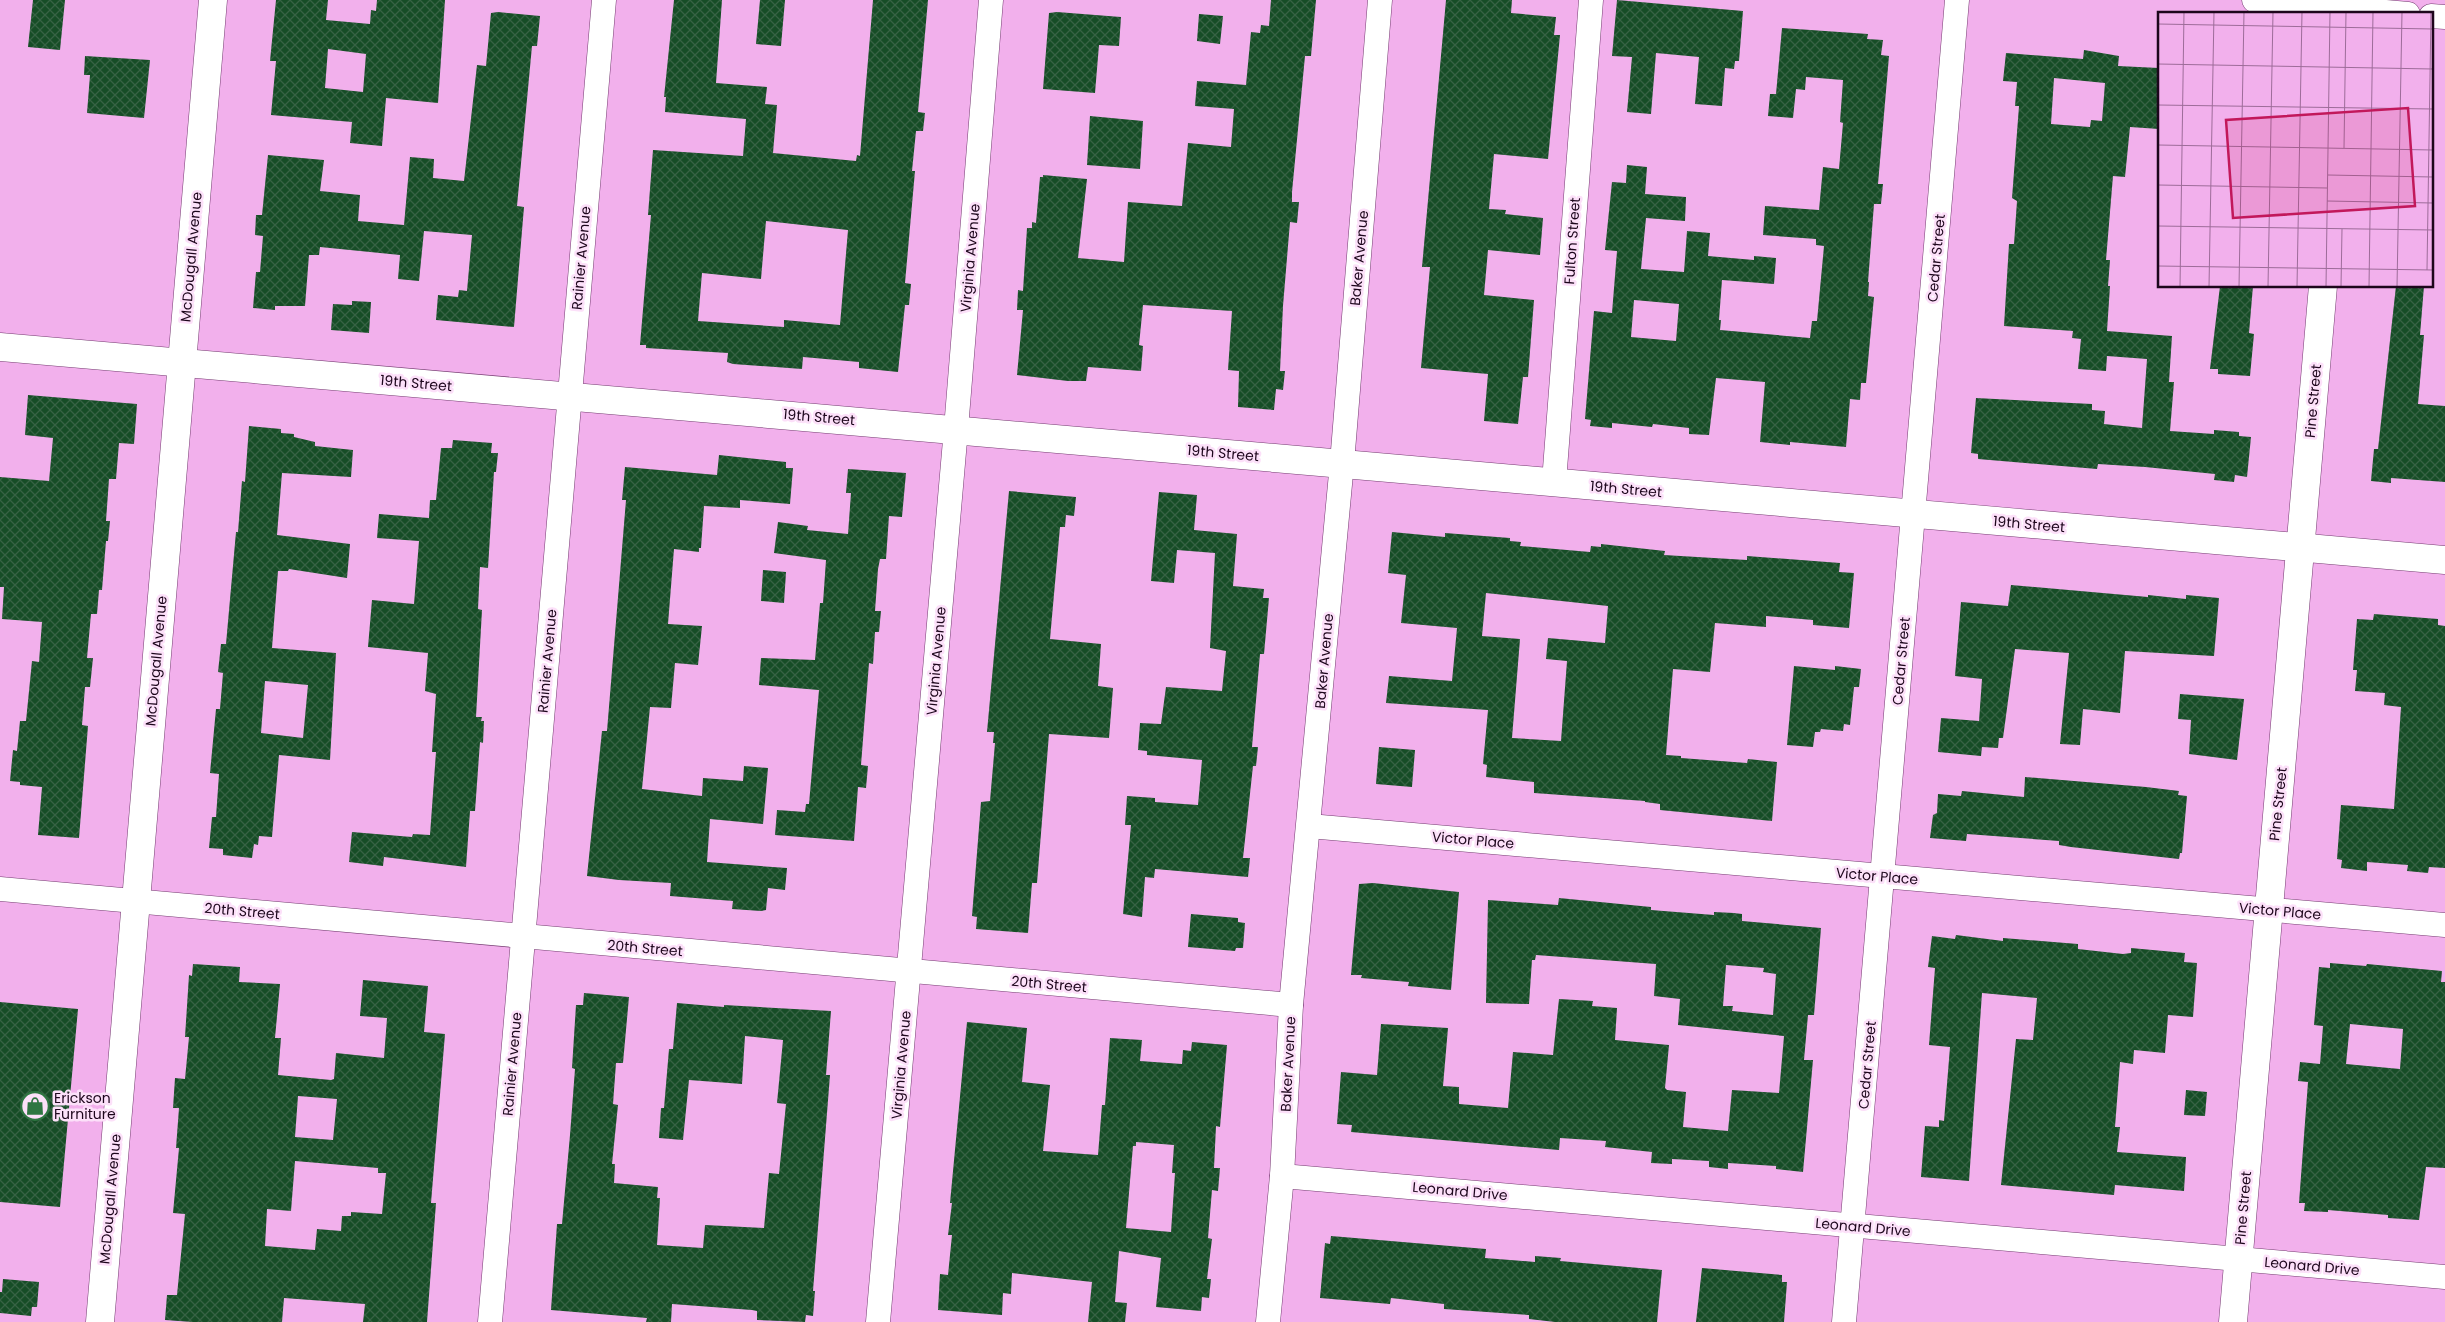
<svg xmlns="http://www.w3.org/2000/svg" width="2445" height="1322" font-family="Poppins,sans-serif">
<style>
.building{fill:url(#building-cross-hatch);fill-rule:evenodd}
.lines{fill:none;stroke-linecap:round;stroke-linejoin:round}
.street-casing{stroke:#753c71;stroke-width:25}
.secondary-casing{stroke:#753c71;stroke-width:29}
.street{stroke:#fff;stroke-width:24}
.secondary{stroke:#fff;stroke-width:28}
.labels{text-anchor:middle;stroke-width:5;stroke-linejoin:round;paint-order:stroke}
.street-label{font-size:14px;fill:#1d061c;stroke:#fce0f9}
.poi-label{font-size:14px;fill:#1d061c;stroke:#fce0f9;text-anchor:start}
.inset-road{fill:none;stroke:#9d6c99;stroke-width:1}
.view{fill:#c2185b;fill-opacity:0.15;stroke:#c2185b;stroke-width:2.5}
.inset-edge{fill:none;stroke:#1d061c;stroke-width:2.5}
</style>
<defs>
<pattern id="building-cross-hatch" width="8" height="8" patternUnits="userSpaceOnUse" patternTransform="scale(1.25)"><rect width="8" height="8" fill="#164d26"/><path d="M0 0l8 8M0 8l8-8" fill="none" stroke="#376244"/></pattern>
</defs>
<rect width="100%" height="100%" fill="#f2b0ec"/>
<!-- building -->
<g class="building">
<polygon points="33,0 65,0 60,50 28,47"/>
<path d="M276,0H328L326,20L370,24L371,10L376,11L377,0H445L438,103L386,98L382,146L350,143L352,122L271,115L276,61H270ZM328,49L366,54L363,92L325,88Z"/>
<path d="M674,0H722L716,83L767,87L765,104L777,105L773,153L856,161L857,155L860,156L873,0H928L918,112L925,113L923,131H916L912,171H915L905,283L911,284L909,305H905L898,372L859,368V362L803,357L802,369L733,364L727,362L728,353L646,348V345H640L651,215H648L653,150L743,156L746,119L665,112L666,97H664ZM766,221L848,230L840,325L784,320V327L698,321L702,273L761,279Z"/>
<polygon points="760,0 785,0 781,46 756,44"/>
<polygon points="1271,0 1316,0 1311,56 1305,56 1292,192 1292,202 1299,202 1297,223 1290,222 1283,306 1280,371 1285,371 1283,390 1276,389 1274,410 1238,407 1239,371 1228,370 1232,311 1143,305 1139,345 1143,346 1141,371 1088,367 1086,381 1068,381 1017,375 1023,310 1017,310 1018,290 1023,291 1027,228 1032,228 1032,222 1036,223 1040,177 1043,177 1043,175 1087,179 1078,258 1124,262 1128,202 1182,206 1188,143 1231,147 1234,109 1195,106 1197,81 1246,85 1251,32 1260,33 1261,25 1269,26"/>
<polygon points="1446,0 1512,0 1511,13 1556,17 1554,35 1560,35 1548,159 1494,154 1489,209 1506,210 1505,214 1543,218 1540,255 1488,250 1484,295 1534,300 1528,377 1523,377 1518,424 1484,421 1488,374 1421,368 1430,267 1422,267"/>
<polygon points="1617,0 1743,11 1739,61 1735,61 1734,69 1725,68 1722,106 1695,104 1699,57 1656,53 1651,114 1627,112 1632,57 1612,56"/>
<polygon points="498,12 540,16 537,46 532,46 517,206 524,207 514,327 436,320 438,295 458,297 459,290 467,291 472,235 424,231 419,281 398,279 400,255 320,247 319,255 309,255 305,306 275,306 275,310 253,308 256,272 260,272 263,236 255,235 256,215 262,215 268,155 324,160 320,191 360,195 358,221 404,225 410,157 434,159 433,178 464,181 477,65 486,66 491,13"/>
<polygon points="1057,12 1121,17 1119,46 1099,45 1095,93 1043,89 1049,13"/>
<polygon points="1199,14 1223,16 1220,44 1197,41"/>
<path d="M1782,28L1868,34L1867,39L1883,40L1881,55L1889,56L1878,184H1883L1881,204H1874L1868,282H1869L1868,296L1874,297L1866,383H1861L1860,400L1850,399L1846,447L1790,442V445L1760,442L1765,382L1716,378L1709,435L1689,434V428L1653,424L1652,427L1612,423V428L1590,426L1591,420L1585,419L1594,311L1612,313L1617,251L1605,250L1612,182L1626,183L1627,165L1647,167L1645,194L1686,197L1685,221L1646,218L1641,269L1684,272L1687,231L1710,233L1708,256L1754,260V256L1776,258L1774,284L1722,280L1719,320H1721L1720,330L1810,338L1812,321H1817L1824,246L1816,245V239L1763,235L1765,206L1819,210L1823,167L1839,169L1843,123L1840,122L1843,80L1806,77L1805,90L1796,89L1793,118L1768,116L1770,94H1776ZM1634,300L1679,304L1676,341L1631,337Z"/>
<path d="M2084,50L2119,56L2118,66L2159,68V129L2130,127L2125,177L2113,176L2106,260H2110L2108,286H2110L2107,331L2172,336L2169,382H2174L2170,431L2214,434V430L2239,432V436L2251,437L2247,477L2235,475L2234,482L2214,480L2215,474L2145,467L2098,464L2097,469L1978,459V454L1971,453L1976,398L2092,404V410L2105,411L2104,424L2142,428L2147,359L2107,356L2106,371L2078,369L2081,339L2072,338L2073,331L2004,326L2009,244H2014L2017,201L2012,198L2019,106H2015L2017,82L2003,81L2006,53L2083,59ZM2054,78L2105,83L2102,121L2091,120L2090,127L2051,124Z"/>
<polygon points="85,56 150,60 144,118 87,113 90,75 84,75"/>
<polygon points="1090,116 1143,121 1140,169 1087,165"/>
<polygon points="2220,286 2253,286 2249,333 2254,334 2250,376 2218,374 2218,369 2210,369"/>
<polygon points="2396,286 2424,286 2420,335 2424,335 2418,404 2445,406 2445,482 2391,478 2391,483 2371,481 2374,449 2378,449"/>
<polygon points="352,301 371,302 369,333 331,330 333,304 352,305"/>
<polygon points="28,395 137,404 134,444 119,443 116,479 109,479 106,521 110,521 108,541 106,541 102,590 99,590 97,614 91,614 87,658 93,658 90,687 85,687 82,725 88,726 79,838 38,835 42,787 20,785 20,782 10,781 13,750 17,751 20,721 26,721 32,661 39,662 42,622 2,619 4,587 0,587 0,477 49,481 53,438 25,435"/>
<path d="M249,426L281,429V433L294,434V437L315,442V446L353,450L351,477L282,473L277,535L350,544L347,578L289,569L288,571H278L272,648L336,653L330,760L279,755L272,837L259,836L258,845L254,844L252,858L223,855V849L209,848L212,817H216L219,774L210,773L216,709H220L223,673L218,672L221,644H226L236,532H238L242,481L245,482ZM265,681L308,685L303,738L261,733Z"/>
<polygon points="453,440 492,443 491,453 498,453 496,472 494,472 488,568 480,567 478,609 482,610 476,717 482,717 481,721 484,721 483,743 480,742 475,811 470,811 466,867 384,857 383,866 349,862 352,832 412,837 413,834 430,835 436,752 432,752 436,694 425,691 428,653 368,647 372,600 414,604 419,541 377,538 379,514 429,518 430,500 436,500 441,448 452,448"/>
<polygon points="719,455 786,462 786,468 793,468 790,504 740,500 740,508 704,506 701,548 699,548 699,552 674,549 668,624 702,626 698,665 675,663 671,708 650,707 642,789 702,796 703,778 743,781 744,766 768,768 763,824 710,819 707,862 787,868 785,890 768,888 766,910 761,911 732,909 733,901 670,896 671,883 619,880 587,876 602,731 607,731 626,500 622,500 625,467 717,475"/>
<polygon points="848,469 906,473 902,517 889,516 886,559 880,559 878,569 875,611 881,611 879,632 875,632 873,664 869,663 861,765 868,766 866,788 858,787 854,841 775,835 777,810 805,812 806,804 809,804 819,690 759,685 761,658 815,660 820,603 823,603 826,560 774,553 778,522 808,526 807,530 848,534 851,493 846,493"/>
<polygon points="1009,491 1076,497 1074,516 1066,515 1065,527 1060,527 1050,639 1101,644 1098,686 1113,688 1109,738 1049,734 1037,883 1032,883 1028,933 976,929 977,917 972,916 981,802 990,801 995,743 993,743 994,732 987,732"/>
<polygon points="1159,492 1197,495 1194,530 1237,534 1233,586 1264,589 1263,598 1269,598 1264,654 1260,654 1252,747 1258,747 1256,766 1253,766 1243,858 1250,858 1248,877 1155,869 1154,878 1145,877 1142,917 1123,914 1131,825 1125,825 1127,796 1155,798 1155,802 1198,805 1202,760 1147,755 1147,751 1138,750 1140,723 1161,724 1166,687 1222,691 1226,651 1210,648 1215,553 1177,550 1174,583 1151,581"/>
<path d="M1392,532L1445,537V533L1510,538V541L1521,542L1520,546L1590,552L1591,546L1601,547V544L1665,551L1664,555L1747,560V556L1840,563L1839,572L1854,573L1849,628L1813,625V620L1766,616V627L1715,623L1710,672L1673,669L1666,755L1681,756V758L1747,763L1748,759L1777,762L1772,821L1660,810V804L1645,802V801L1534,793V782L1486,777L1487,765L1483,764L1488,710L1386,703L1389,676L1452,681L1457,628L1401,623L1406,575L1388,573ZM1486,593L1608,606L1605,643L1548,638L1546,659L1567,661L1561,741L1512,738L1520,639L1482,636Z"/>
<polygon points="763,570 786,572 784,603 761,601"/>
<polygon points="2011,585 2148,597 2148,595 2186,599 2186,595 2219,598 2214,656 2125,651 2120,713 2083,709 2080,745 2060,744 2069,653 2015,649 2003,738 1999,738 1998,748 1982,747 1981,756 1938,752 1941,718 1979,721 1982,679 1955,676 1961,602 2008,606"/>
<polygon points="2374,614 2438,619 2438,625 2445,626 2445,868 2429,867 2428,873 2407,871 2408,865 2367,862 2367,871 2341,868 2342,860 2337,859 2341,805 2394,809 2401,707 2384,705 2385,693 2355,691 2357,670 2353,670 2357,619 2373,620"/>
<polygon points="1794,666 1835,670 1835,666 1861,669 1859,687 1854,687 1850,725 1844,724 1843,731 1821,729 1820,732 1815,732 1813,747 1787,745"/>
<polygon points="2180,694 2244,699 2237,760 2189,754 2191,720 2178,719"/>
<polygon points="1379,747 1415,750 1412,787 1376,784"/>
<polygon points="2025,777 2146,787 2179,791 2178,795 2187,796 2182,853 2180,853 2179,859 2071,847 2059,845 2059,841 1967,834 1966,841 1930,838 1933,815 1937,813 1938,794 1961,796 1962,791 2024,797"/>
<polygon points="1373,883 1459,892 1451,990 1408,986 1409,982 1361,978 1362,975 1351,975 1359,884"/>
<path d="M1559,898L1651,907V910L1714,915V912L1734,913L1742,914V921L1821,928L1814,1015H1808L1804,1060H1813L1803,1172L1776,1169V1166L1728,1163V1169L1709,1167V1161L1672,1159V1164L1651,1163L1652,1152L1605,1147L1606,1141L1560,1138L1559,1150L1351,1132L1352,1125L1337,1124L1341,1072L1377,1075L1381,1024L1448,1028L1443,1086L1459,1087V1104L1508,1108L1513,1052L1553,1055L1559,999L1593,1001L1592,1006L1617,1008L1615,1040L1669,1045L1665,1088L1667,1090L1686,1092L1683,1127L1728,1131L1732,1090L1779,1093L1784,1036L1678,1025L1680,999L1654,996L1656,964L1536,955L1535,960H1532L1529,1004L1486,1003L1488,900L1558,905ZM1726,965L1764,968L1763,972L1776,974L1773,1015L1732,1011L1733,1006H1723Z"/>
<polygon points="1191,914 1238,918 1238,922 1245,923 1243,948 1236,948 1235,951 1188,947"/>
<polygon points="1956,935 2003,941 2003,938 2078,944 2078,949 2123,954 2131,953 2131,948 2185,953 2184,962 2197,963 2193,1017 2168,1015 2165,1053 2134,1050 2133,1064 2120,1062 2115,1127 2120,1127 2117,1152 2186,1157 2184,1191 2115,1185 2114,1195 2001,1185 2016,1039 2033,1040 2037,998 1982,993 1969,1181 1921,1177 1925,1126 1939,1127 1939,1120 1944,1121 1950,1047 1929,1045 1935,968 1928,967 1932,936 1955,939"/>
<path d="M2330,963L2366,966L2367,964L2442,971L2441,982H2445V1168L2426,1167L2419,1220L2388,1218V1215L2328,1210V1212L2304,1211L2305,1203H2299L2308,1082L2298,1081L2300,1062L2320,1064L2323,1026L2314,1025L2319,967L2330,968ZM2350,1024L2403,1029L2400,1069L2346,1064Z"/>
<path d="M193,964L240,967L239,982L280,984L275,1038H281L278,1075L331,1080L334,1079L336,1053L384,1058L387,1018L360,1016L363,980L428,986L424,1032L445,1034L431,1203H436L427,1322H363L365,1304L284,1298L282,1322H192L165,1320L167,1295H177L185,1214L173,1213L179,1148H176L179,1108H173L175,1078L185,1079L189,1037H185L189,975L192,976ZM298,1096L337,1099L333,1140L295,1137ZM295,1161L378,1168V1173H386L382,1214L351,1212V1216H342L341,1231L317,1229L315,1250L265,1246L267,1209L291,1211Z"/>
<polygon points="584,993 629,997 623,1063 616,1063 613,1104 618,1105 612,1164 615,1164 614,1183 658,1187 657,1198 660,1198 657,1245 703,1248 705,1225 764,1228 769,1173 779,1174 786,1104 777,1103 783,1040 745,1036 742,1084 689,1080 683,1140 659,1138 661,1108 664,1108 669,1049 673,1049 677,1003 724,1007 724,1005 831,1011 826,1075 830,1075 813,1291 815,1291 813,1316 806,1315 805,1322 757,1320 757,1311 752,1310 672,1304 671,1322 646,1322 647,1318 551,1310 557,1224 562,1224 570,1135 575,1069 572,1068 576,1005 583,1005"/>
<polygon points="0,1002 78,1009 60,1207 0,1202"/>
<path d="M967,1022L1027,1028L1022,1082L1050,1085L1043,1151L1098,1155L1102,1105H1105L1110,1038L1142,1040L1140,1061L1182,1064L1183,1050L1191,1051L1192,1042L1227,1045L1220,1127L1216,1126L1214,1168H1220L1218,1191L1212,1190L1208,1238L1212,1239L1207,1279H1211L1209,1298L1202,1297L1201,1311L1156,1307L1161,1258L1119,1251L1115,1302L1127,1303L1125,1322H1088L1092,1282L1012,1273L1011,1294L1003,1293L1002,1315L938,1310L940,1274L948,1275L952,1235H948L952,1203H950ZM1136,1142L1174,1145L1172,1173H1175L1171,1232L1126,1228L1133,1146H1136Z"/>
<polygon points="2186,1090 2207,1092 2205,1116 2184,1115"/>
<polygon points="1331,1236 1486,1249 1485,1258 1535,1262 1535,1256 1561,1258 1560,1261 1662,1270 1657,1322 1555,1322 1529,1319 1529,1315 1444,1309 1444,1304 1391,1298 1390,1304 1320,1298 1325,1243 1330,1244"/>
<polygon points="1702,1268 1782,1275 1782,1282 1787,1282 1784,1322 1696,1322"/>
<polygon points="3,1279 39,1282 37,1307 32,1307 31,1316 0,1313 0,1292 2,1292"/>
</g>
<g class="lines">
<defs>
<g id="street">
<polyline points="2254,0 2408,14"/>
<polyline points="2431,16 2445,17"/>
<polyline points="1554,482 1591,0"/>
<polyline points="1309,826 2445,925"/>
<polyline points="0,889 1291,1005"/>
<polyline points="1282,1176 2445,1277"/>
<polyline points="490,1322 604,0"/>
<polyline points="878,1322 956,429 991,0"/>
<polyline points="1268,1322 1282,1176 1291,1005 1342,463 1380,0"/>
<polyline points="1844,1322 1957,0"/>
</g>
<g id="secondary">
<polyline points="2348,14 2349,0"/>
<polyline points="0,347 2445,560"/>
<polyline points="100,1322 213,0"/>
<polyline points="2233,1322 2323,286"/>
</g>
</defs>
<!-- street casing -->
<use href="#street" class="street-casing"/>
<!-- secondary casing -->
<use href="#secondary" class="secondary-casing"/>
<!-- street -->
<use href="#street" class="street"/>
<!-- secondary -->
<use href="#secondary" class="secondary"/>
</g>
<!-- icons -->
<defs>
<symbol id="shop-ring" viewBox="-11 -11 22 22"><circle r="9.5" fill="#fce0f9" stroke="#2f7642" stroke-width="1.5"/><path d="M-5-2.5h2.3a2.7 3.5 0 0 1 5.4 0H5L5.5 6h-11ZM-1.5-2.5h3a1.5 2.3 0 0 0-3 0Z" fill="#2f7642"/></symbol>
</defs>
<g fill-rule="evenodd">
<use href="#shop-ring" x="19" y="1090" width="32" height="32"/>
</g>
<g class="labels">
<!-- street labels -->
<g class="street-label">
<text transform="translate(1572 241) rotate(-86)" y="5">Fulton Street</text>
<text transform="translate(191 257) rotate(-85)" y="5">McDougall Avenue</text>
<text transform="translate(581 258) rotate(-85)" y="5">Rainier Avenue</text>
<text transform="translate(970 258) rotate(-85)" y="5">Virginia Avenue</text>
<text transform="translate(1359 258) rotate(-85)" y="5">Baker Avenue</text>
<text transform="translate(1936 258) rotate(-85)" y="5">Cedar Street</text>
<text transform="translate(416 383) rotate(5)" y="5">19th Street</text>
<text transform="translate(2313 401) rotate(-85)" y="5">Pine Street</text>
<text transform="translate(819 417) rotate(5)" y="5">19th Street</text>
<text transform="translate(1223 453) rotate(5)" y="5">19th Street</text>
<text transform="translate(1626 489) rotate(5)" y="5">19th Street</text>
<text transform="translate(2029 524) rotate(5)" y="5">19th Street</text>
<text transform="translate(156 661) rotate(-85)" y="5">McDougall Avenue</text>
<text transform="translate(547 661) rotate(-85)" y="5">Rainier Avenue</text>
<text transform="translate(936 661) rotate(-85)" y="5">Virginia Avenue</text>
<text transform="translate(1324 661) rotate(-85)" y="5">Baker Avenue</text>
<text transform="translate(1901 661) rotate(-85)" y="5">Cedar Street</text>
<text transform="translate(2278 804) rotate(-84)" y="5">Pine Street</text>
<text transform="translate(1473 840) rotate(5)" y="5">Victor Place</text>
<text transform="translate(1877 876) rotate(5)" y="5">Victor Place</text>
<text transform="translate(242 911) rotate(5)" y="5">20th Street</text>
<text transform="translate(2280 911) rotate(5)" y="5">Victor Place</text>
<text transform="translate(645 948) rotate(5)" y="5">20th Street</text>
<text transform="translate(1049 984) rotate(5)" y="5">20th Street</text>
<text transform="translate(512 1064) rotate(-85)" y="5">Rainier Avenue</text>
<text transform="translate(1288 1064) rotate(-87)" y="5">Baker Avenue</text>
<text transform="translate(901 1065) rotate(-85)" y="5">Virginia Avenue</text>
<text transform="translate(1867 1065) rotate(-85)" y="5">Cedar Street</text>
<text transform="translate(1460 1191) rotate(5)" y="5">Leonard Drive</text>
<text transform="translate(110 1199) rotate(-85)" y="5">McDougall Avenue</text>
<text transform="translate(2243 1208) rotate(-85)" y="5">Pine Street</text>
<text transform="translate(1863 1227) rotate(5)" y="5">Leonard Drive</text>
<text transform="translate(2312 1266) rotate(5)" y="5">Leonard Drive</text>
</g>
<!-- poi labels -->
<g class="poi-label">
<text x="54" y="1103">Erickson<tspan x="54" dy="16">Furniture</tspan></text>
</g>
</g>
<!-- overview -->
<g transform="translate(2158 12)">
<rect width="275" height="275" fill="#f2b0ec"/>
<path class="inset-road" d="M0,12L275,17M0,52L275,57M0,93L275,97M0,133L275,138M186,136L188,0M170,163L275,165M0,173L169,176M169,189L275,191M0,214L275,218M0,254L275,258M269,258L273,0M22,275L26,0M51,275L56,0M81,275L86,0M110,275L115,0M139,275L144,0M168,275L172,0M183,275L184,217M211,275L215,0M239,275L244,0"/>
<path class="view" d="M250,96L257,194L75,206L68,108Z"/>
<rect width="275" height="275" class="inset-edge"/>
</g>
</svg>
